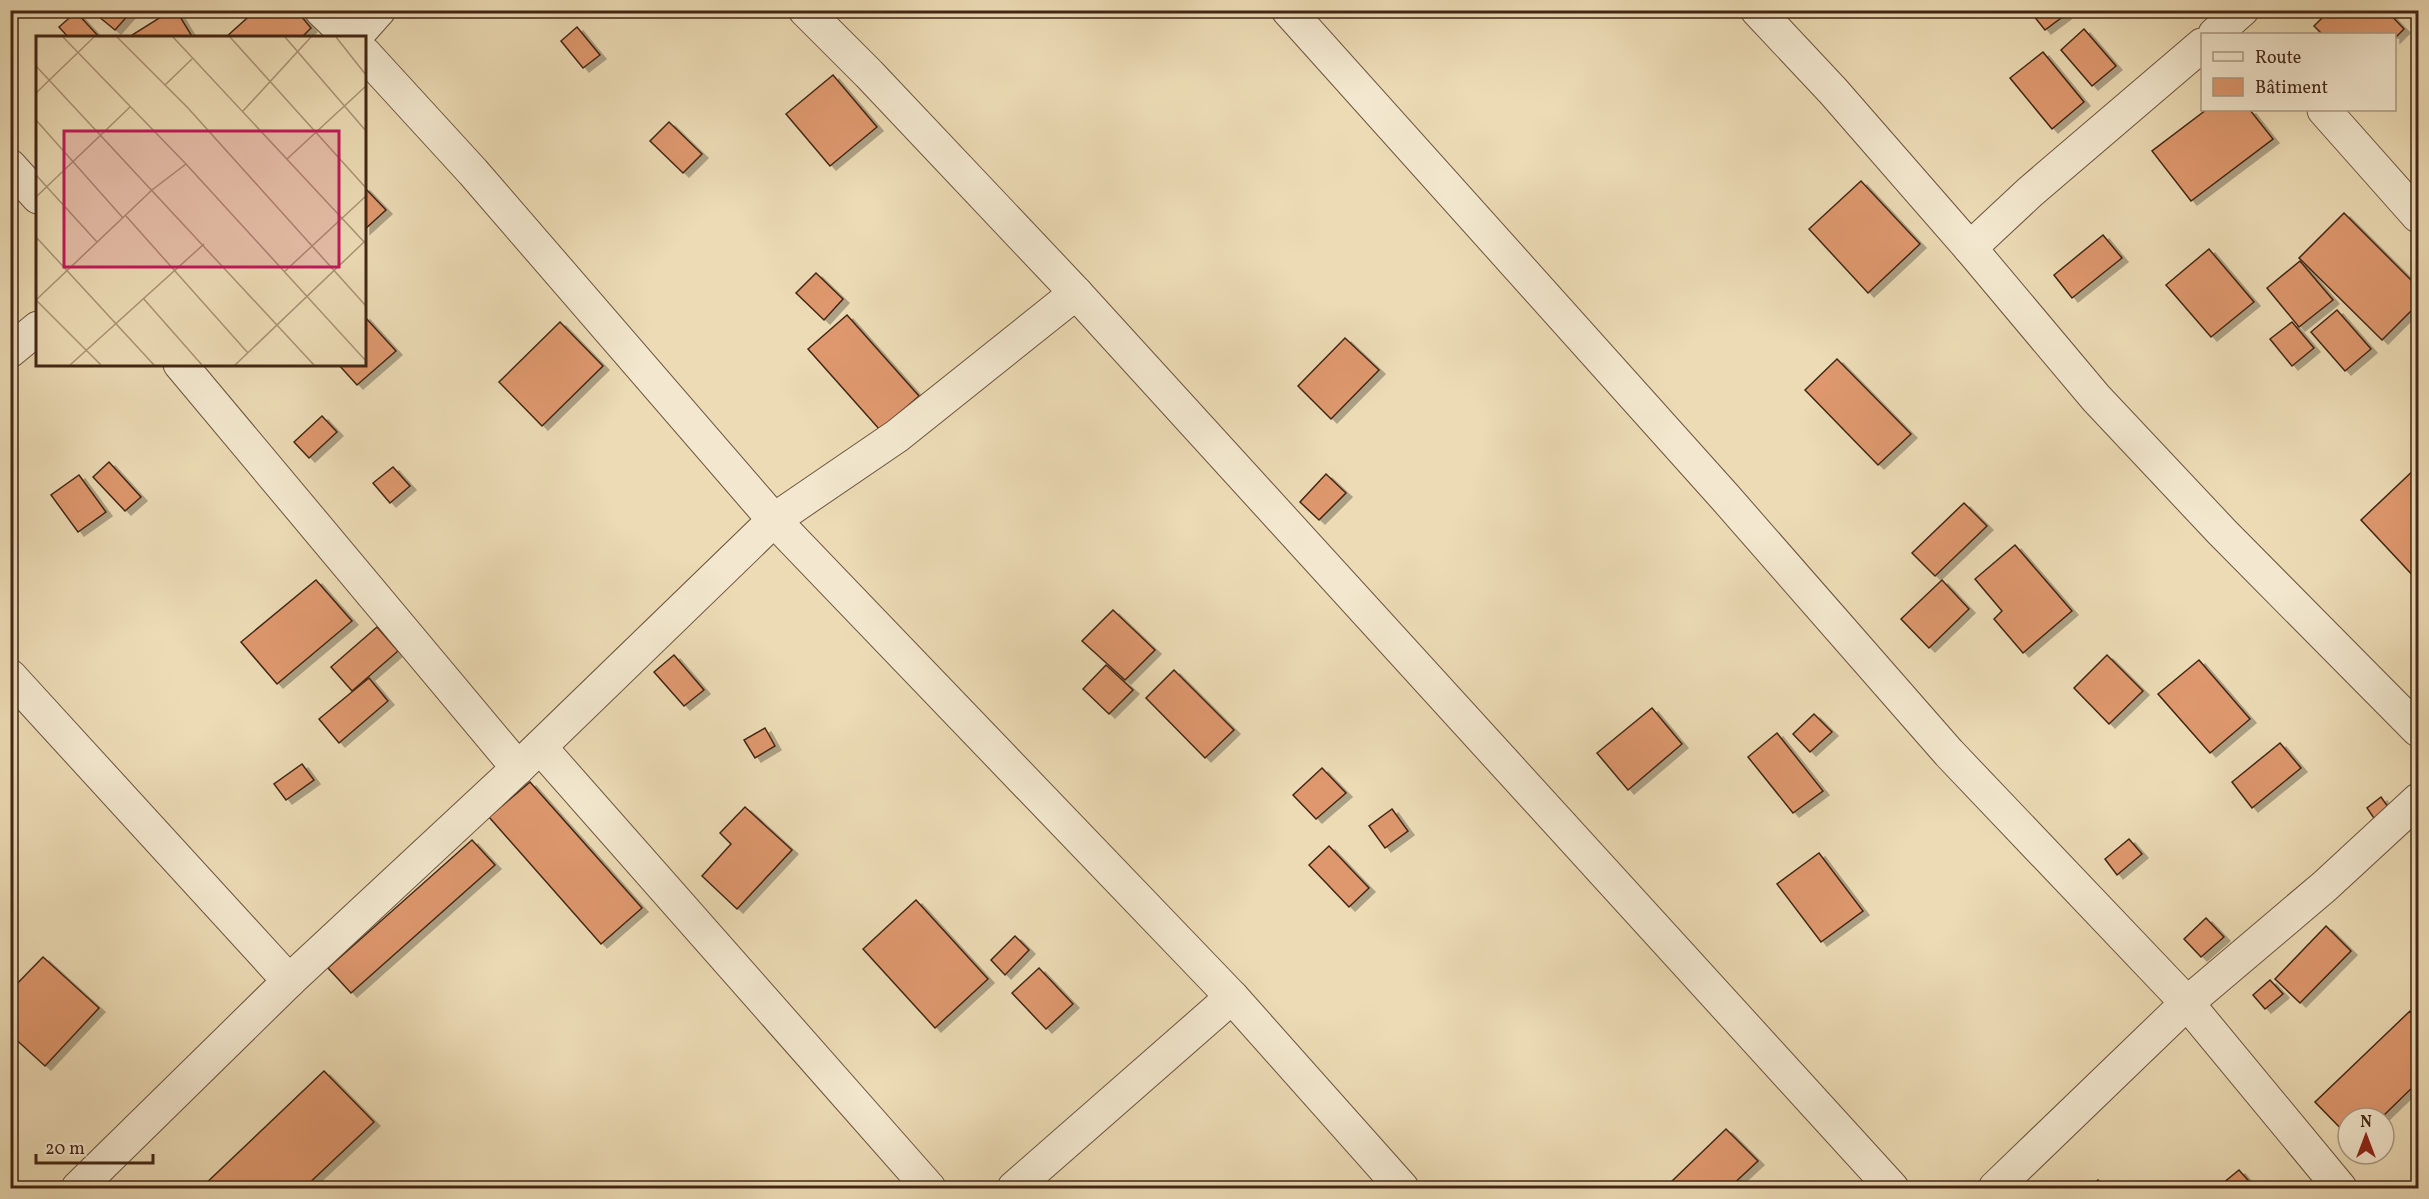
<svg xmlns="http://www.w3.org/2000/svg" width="2429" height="1199" font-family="Vollkorn,serif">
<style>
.building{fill:#df986e;stroke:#422615;stroke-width:1.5;filter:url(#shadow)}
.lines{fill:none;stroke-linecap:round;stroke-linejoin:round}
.minor-casing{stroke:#6c533d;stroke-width:35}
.minor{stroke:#f3e8cf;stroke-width:33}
.inset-road{fill:none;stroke:#a89375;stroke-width:1.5}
.view{fill:#c2185b;fill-opacity:0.15;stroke:#c2185b;stroke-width:3}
.inset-edge{fill:none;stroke:#422615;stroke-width:3}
</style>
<defs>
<filter id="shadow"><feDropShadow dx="6" dy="4" stdDeviation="0" flood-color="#0004"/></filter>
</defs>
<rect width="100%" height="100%" fill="#ecdbb5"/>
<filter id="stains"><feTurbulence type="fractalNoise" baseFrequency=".00333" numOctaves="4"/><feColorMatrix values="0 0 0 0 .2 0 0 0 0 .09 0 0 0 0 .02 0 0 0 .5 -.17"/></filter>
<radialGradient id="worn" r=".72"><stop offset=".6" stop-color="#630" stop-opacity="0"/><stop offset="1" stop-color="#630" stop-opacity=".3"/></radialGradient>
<!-- building -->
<g class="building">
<polygon points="103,10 129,10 131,12 115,30 98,16"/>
<polygon points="172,10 176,10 193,38 133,38 132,35"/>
<polygon points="256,10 296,10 311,28 301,38 225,38"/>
<polygon points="2029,10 2061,10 2065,15 2045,30"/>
<polygon points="2330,10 2386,10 2404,29 2394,39 2394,34 2322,34 2314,26"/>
<polygon points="76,12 100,38 69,38 59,27"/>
<polygon points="577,27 600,55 583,68 561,41"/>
<polygon points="2084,29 2116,66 2092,86 2061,50"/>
<polygon points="2043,52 2084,102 2052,129 2010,78"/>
<polygon points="833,75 877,127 830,166 786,114"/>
<polygon points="2206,110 2250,110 2273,139 2191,201 2152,151"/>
<polygon points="669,122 702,154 683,173 650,141"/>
<polygon points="1861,181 1920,244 1868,293 1809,229"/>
<polygon points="364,187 386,210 364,230"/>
<polygon points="2344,213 2418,287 2418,304 2382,340 2299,258"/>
<polygon points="2103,235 2122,258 2072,298 2054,275"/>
<polygon points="2209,249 2254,302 2211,337 2166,285"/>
<polygon points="2300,261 2333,300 2299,327 2267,288"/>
<polygon points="816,273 843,299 824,320 796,293"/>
<polygon points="2337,310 2371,349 2345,371 2311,332"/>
<polygon points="847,315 919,396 880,430 808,349"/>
<polygon points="364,316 396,351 357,385 338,364 364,364"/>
<polygon points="560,322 603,366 542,426 499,382"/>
<polygon points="2292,322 2314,348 2292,366 2270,339"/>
<polygon points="1345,338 1379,370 1331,419 1298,386"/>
<polygon points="1837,359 1911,434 1878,465 1805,390"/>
<polygon points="322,416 337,432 309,458 294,442"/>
<polygon points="109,462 141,497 125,511 93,477"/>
<polygon points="2418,466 2418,581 2361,520"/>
<polygon points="393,467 410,486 390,503 373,483"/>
<polygon points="1326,474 1346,493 1319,520 1300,502"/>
<polygon points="79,475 106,512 78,532 51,495"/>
<polygon points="1964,503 1987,526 1935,576 1912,553"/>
<polygon points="2015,545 2072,611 2023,653 1994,619 2002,611 1975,579"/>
<polygon points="316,580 352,621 277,684 241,642"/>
<polygon points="1942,580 1969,609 1929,648 1901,619"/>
<polygon points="1113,610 1155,650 1125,680 1082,641"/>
<polygon points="377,627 398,651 352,691 331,667"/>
<polygon points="674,655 704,690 684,706 654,672"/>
<polygon points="2107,655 2143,691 2109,724 2074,688"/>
<polygon points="2199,660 2250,719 2210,753 2158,694"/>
<polygon points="1106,665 1133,690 1109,714 1083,689"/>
<polygon points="1174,670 1234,730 1205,758 1146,698"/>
<polygon points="369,678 388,701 339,743 319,719"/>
<polygon points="1652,708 1682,744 1628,790 1597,753"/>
<polygon points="1814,714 1832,732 1810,752 1793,734"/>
<polygon points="765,728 775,746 755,758 744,740"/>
<polygon points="1777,733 1823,791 1793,813 1748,757"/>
<polygon points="2280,743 2301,768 2252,808 2232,782"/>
<polygon points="302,764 314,780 286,800 274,784"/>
<polygon points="1322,768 1346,793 1316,819 1293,795"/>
<polygon points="530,782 642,908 601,944 489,817"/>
<polygon points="2381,797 2393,814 2378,824 2367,808"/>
<polygon points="745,807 792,850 737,909 702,876 731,844 720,833"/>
<polygon points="1392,809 1408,831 1385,848 1369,826"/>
<polygon points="2129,839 2142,854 2117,875 2105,859"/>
<polygon points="472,840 495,865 351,993 328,968"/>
<polygon points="1329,846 1369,888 1349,907 1309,865"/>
<polygon points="1819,853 1863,911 1821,942 1777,884"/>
<polygon points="916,900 988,979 935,1028 863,949"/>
<polygon points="2206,918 2224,937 2201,957 2184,939"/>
<polygon points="2326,926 2351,951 2300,1003 2275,979"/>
<polygon points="1015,936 1029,950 1005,975 991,960"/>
<polygon points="43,957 99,1008 45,1066 10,1034 10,991"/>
<polygon points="1039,968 1073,1004 1046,1029 1012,993"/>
<polygon points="2270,980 2283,994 2265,1009 2253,995"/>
<polygon points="2410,1011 2418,1020 2418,1082 2381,1118 2348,1118 2348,1136 2315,1102"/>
<polygon points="324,1071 374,1122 304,1188 201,1188"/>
<polygon points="1726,1129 1758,1161 1729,1188 1677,1188 1671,1182"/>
<polygon points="2239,1170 2255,1188 2217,1188"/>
<polygon points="2098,1180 2104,1188 2088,1188"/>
</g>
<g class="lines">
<defs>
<g id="minor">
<polyline points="321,10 350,38"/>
<polyline points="805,10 869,74 1076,293 1892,1188"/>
<polyline points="1288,10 1724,496 1949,753 2187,1003 2340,1188"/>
<polyline points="1757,10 1833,91 1970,248 2096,398 2222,532 2418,730"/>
<polyline points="2215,34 2242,10"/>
<polyline points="354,38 379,10"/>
<polyline points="364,53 473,172 774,520 1232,997 1402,1188"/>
<polyline points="2324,110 2418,216"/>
<polyline points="10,166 38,197"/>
<polyline points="1970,248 2030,192 2202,45"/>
<polyline points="10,351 38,328"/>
<polyline points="180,364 518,768"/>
<polyline points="10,676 289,981"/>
<polyline points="540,747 929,1188"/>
<polyline points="78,1188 289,981 518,768 774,520 897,436 1076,293"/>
<polyline points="1014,1188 1232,997"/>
<polyline points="1995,1188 2187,1003 2325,886 2418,800"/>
</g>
</defs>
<!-- minor casing -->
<use href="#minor" class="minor-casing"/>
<!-- minor -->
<use href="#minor" class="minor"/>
</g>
<!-- overview -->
<g transform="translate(36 36)">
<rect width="330" height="330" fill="#ecdbb5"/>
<path class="inset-road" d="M27,1L150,128L330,325M81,1L152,72L330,270M137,1L330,208M194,1L330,152M249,1L330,95M300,1L330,39M0,30L278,329M129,49L156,23M0,57L58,1M207,75L275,1M0,84L87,182M251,123L330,50M0,139L61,206M0,161L94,71M90,180L212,317M0,201L118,329M248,236L330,160M107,262L166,329M0,264L116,154L150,128M0,264L65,329M34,329L168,208M199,329L329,205"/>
<path class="view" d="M28,95H303V231H28Z"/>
<rect width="330" height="330" class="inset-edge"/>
</g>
<!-- margin -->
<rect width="2429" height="1199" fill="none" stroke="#ecdbb5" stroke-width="36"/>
<rect x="12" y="12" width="2405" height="1175" fill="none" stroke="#422615" stroke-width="3"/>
<rect x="18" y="18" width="2393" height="1163" fill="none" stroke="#422615" stroke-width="1.5"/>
<!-- legend -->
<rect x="2201" y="33" width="195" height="78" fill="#f3e8cf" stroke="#ac9a85" stroke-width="1.5"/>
<rect x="2213" y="52" width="30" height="9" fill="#f3e8cf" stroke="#ac9a85" stroke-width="1.5"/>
<text x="2255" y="63" font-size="18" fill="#422615">Route</text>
<rect x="2213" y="78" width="30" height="18" fill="#df986e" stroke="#ac9a85" stroke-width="1.5"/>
<text x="2255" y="93" font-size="18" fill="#422615">Bâtiment</text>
<!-- north arrow -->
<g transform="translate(2366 1136)"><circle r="28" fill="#f3e8cf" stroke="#ac9a85" stroke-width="1.5"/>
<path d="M0-4.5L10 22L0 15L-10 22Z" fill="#8f2418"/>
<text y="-9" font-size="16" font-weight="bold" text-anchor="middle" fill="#422615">N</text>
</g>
<!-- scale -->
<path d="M36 1154v9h117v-9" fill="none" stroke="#422615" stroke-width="3"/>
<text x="45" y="1154" font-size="18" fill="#422615" stroke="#f3e8cf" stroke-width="4.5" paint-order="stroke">20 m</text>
<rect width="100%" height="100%" filter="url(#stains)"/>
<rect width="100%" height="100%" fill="url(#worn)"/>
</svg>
